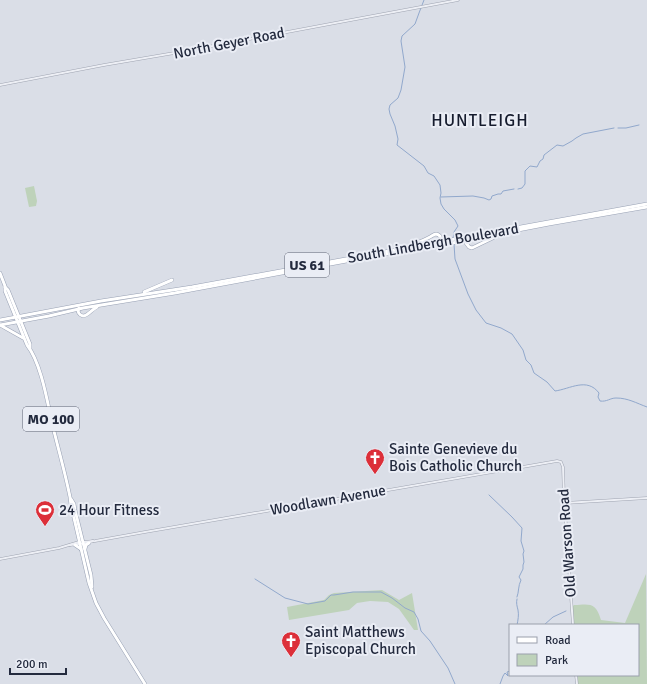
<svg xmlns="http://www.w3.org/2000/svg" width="647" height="684" font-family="Signika,sans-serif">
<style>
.green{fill:#bed2ba}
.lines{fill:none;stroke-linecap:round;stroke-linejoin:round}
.stream{stroke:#91a8cc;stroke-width:1}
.minor-casing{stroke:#9fa4b1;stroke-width:3}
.major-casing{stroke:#98a1b4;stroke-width:4}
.minor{stroke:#edeff5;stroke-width:2}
.major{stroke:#fff;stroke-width:3}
.labels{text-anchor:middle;stroke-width:4;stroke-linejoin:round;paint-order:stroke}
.shield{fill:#eaedf5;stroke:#5f6475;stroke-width:1}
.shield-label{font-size:14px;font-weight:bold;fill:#232a3e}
.street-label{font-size:15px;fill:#232a3e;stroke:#eaedf5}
.poi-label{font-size:15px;fill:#232a3e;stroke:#eaedf5;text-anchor:start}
.quarter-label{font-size:17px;letter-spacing:1px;fill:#161c2e;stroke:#eaedf5}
</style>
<rect width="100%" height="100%" fill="#dadee7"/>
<!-- green -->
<g class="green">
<polygon points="34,186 37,201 36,206 29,207 25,188"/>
<path d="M646,574L647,684H578L577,675H638V625H574L572,607L574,605C590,604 596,602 601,620L625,623Z"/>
<polygon points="382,590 399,600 412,593 418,630 414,630 399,609 388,602 370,601 357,603 349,610 289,620 287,607 324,600 329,595 334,593"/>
</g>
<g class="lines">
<!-- stream -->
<g class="stream">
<polyline points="424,0 419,13 415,24 402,36 401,41 405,67 401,90 398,98 390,105 389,109 390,114 395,126 398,139 397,145 424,166 428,173 434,176 440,185 441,193 440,198 441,204 444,209 455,220 458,226 454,232 453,239"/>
<polyline points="618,128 626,128 639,125"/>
<polyline points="518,189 522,188 525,184 525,171 530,166 537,167 540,161 543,159 544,155 557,145 563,146 572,141 576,138 583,134 614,128"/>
<polyline points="441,197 473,196 484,198 489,200 491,199 492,196 498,194 501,194 503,191 514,189"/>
<path d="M454,244L455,259L468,294L476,310L486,323L501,328L512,334L523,350L526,360L531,365L534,373L547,382L555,391C570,389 587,377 599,393L598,397L600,401C607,402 610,398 616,398C628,398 636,403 647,407"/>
<path d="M489,495L512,517L522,528L521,541L524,551L523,554L524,562L523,565V569L519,577L521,580C518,586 519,592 517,597"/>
<polyline points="255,579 285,598 308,604 325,601 331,595 334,595 353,592 381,592 392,598 405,608 414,612 418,619 421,631 430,641 448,668 455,684"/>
<path d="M516,625H517C518,620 519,615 518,610C517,606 516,603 517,599"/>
<polyline points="544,625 553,617 566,611"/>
<polyline points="500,684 503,676 505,673 508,676 507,672 510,671"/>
</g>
<defs>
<g id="minor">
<polyline points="0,85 104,65 186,51 351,20 458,0"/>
<polyline points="565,503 647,498"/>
<polyline points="83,542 95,541 145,532 557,461 561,462 563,467 564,497 573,625"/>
<polyline points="70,545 86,543 93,541"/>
<polyline points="0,559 59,548 79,542"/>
<polyline points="576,675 577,684"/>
</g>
<g id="major">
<polyline points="466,241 466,243 469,247 472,248 497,236"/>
<path d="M408,246C416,243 423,241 430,237C432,236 434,234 436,234C441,235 441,238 440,242"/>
<path d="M0,273L5,286V291L27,345C41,363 47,400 52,423C58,448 65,472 70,497L71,505L89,583L96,603L104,618L145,684"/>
<polyline points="5,287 8,290 30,344 30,348"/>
<polyline points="144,292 172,280"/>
<path d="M79,308C77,312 79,315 83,316C88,316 92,309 97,307"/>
<polyline points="0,320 101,301 192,287 647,204"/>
<polyline points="0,325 49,316 83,308 175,293 368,257 437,246 549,224 647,207"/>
<polyline points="0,325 23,338"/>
<polyline points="71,499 74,504 75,510 91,575 92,587"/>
<polyline points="75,545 81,549"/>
<polyline points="85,549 86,545 89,543"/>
</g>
</defs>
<!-- minor casing -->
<use href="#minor" class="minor-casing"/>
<!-- major casing -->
<use href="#major" class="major-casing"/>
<!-- minor -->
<use href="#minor" class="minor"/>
<!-- major -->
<use href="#major" class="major"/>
</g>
<!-- icons -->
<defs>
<symbol id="church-pin" viewBox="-11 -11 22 30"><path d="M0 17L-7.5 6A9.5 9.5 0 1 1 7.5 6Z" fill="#dc2f39" stroke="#eaedf5"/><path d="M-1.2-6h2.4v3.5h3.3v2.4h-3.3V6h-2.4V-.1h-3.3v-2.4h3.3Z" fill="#fff"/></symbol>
<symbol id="stadium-pin" viewBox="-11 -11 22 30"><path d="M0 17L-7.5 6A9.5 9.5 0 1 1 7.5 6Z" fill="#dc2f39" stroke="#eaedf5"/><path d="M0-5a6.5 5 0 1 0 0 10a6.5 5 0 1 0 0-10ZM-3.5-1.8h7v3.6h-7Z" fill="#fff"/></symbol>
</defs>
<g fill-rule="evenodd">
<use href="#church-pin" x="364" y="447" width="22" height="30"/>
<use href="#stadium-pin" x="34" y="499" width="22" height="30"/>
<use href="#church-pin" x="280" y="630" width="22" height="30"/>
</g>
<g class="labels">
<!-- shield labels -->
<g class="shield">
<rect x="285" y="253" width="44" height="24" rx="3"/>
<rect x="23" y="407" width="56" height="24" rx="3"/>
</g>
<g class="shield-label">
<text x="307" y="270">US 61</text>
<text x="51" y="424">MO 100</text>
</g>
<!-- street labels -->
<g class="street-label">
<text transform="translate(229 43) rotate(-11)" y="5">North Geyer Road</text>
<text transform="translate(433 243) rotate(-10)" y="5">South Lindbergh Boulevard</text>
<text transform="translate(328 500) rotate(-10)" y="5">Woodlawn Avenue</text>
<text transform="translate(567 543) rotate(-94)" y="5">Old Warson Road</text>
</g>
<!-- poi labels -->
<g class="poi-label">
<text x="389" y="454">Sainte Genevieve du<tspan x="389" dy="17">Bois Catholic Church</tspan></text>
<text x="59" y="515">24 Hour Fitness</text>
<text x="305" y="637">Saint Matthews<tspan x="305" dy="17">Episcopal Church</tspan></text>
</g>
<!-- quarter labels -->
<g class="quarter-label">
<text x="480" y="126">HUNTLEIGH</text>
</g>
</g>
<!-- legend -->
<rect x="509" y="624" width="130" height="52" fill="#eaedf5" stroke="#9a9fac"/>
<rect x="517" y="637" width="20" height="6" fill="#ffffff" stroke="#9a9fac"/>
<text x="545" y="644" font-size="12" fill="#232a3e">Road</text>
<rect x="517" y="654" width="20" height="12" fill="#bed2ba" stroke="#9a9fac"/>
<text x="545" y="664" font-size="12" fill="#232a3e">Park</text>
<!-- scale -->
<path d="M10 668v6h56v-6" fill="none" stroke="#232a3e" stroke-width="2"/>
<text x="16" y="668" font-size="12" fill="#232a3e" stroke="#eaedf5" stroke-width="3" paint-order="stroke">200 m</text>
</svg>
